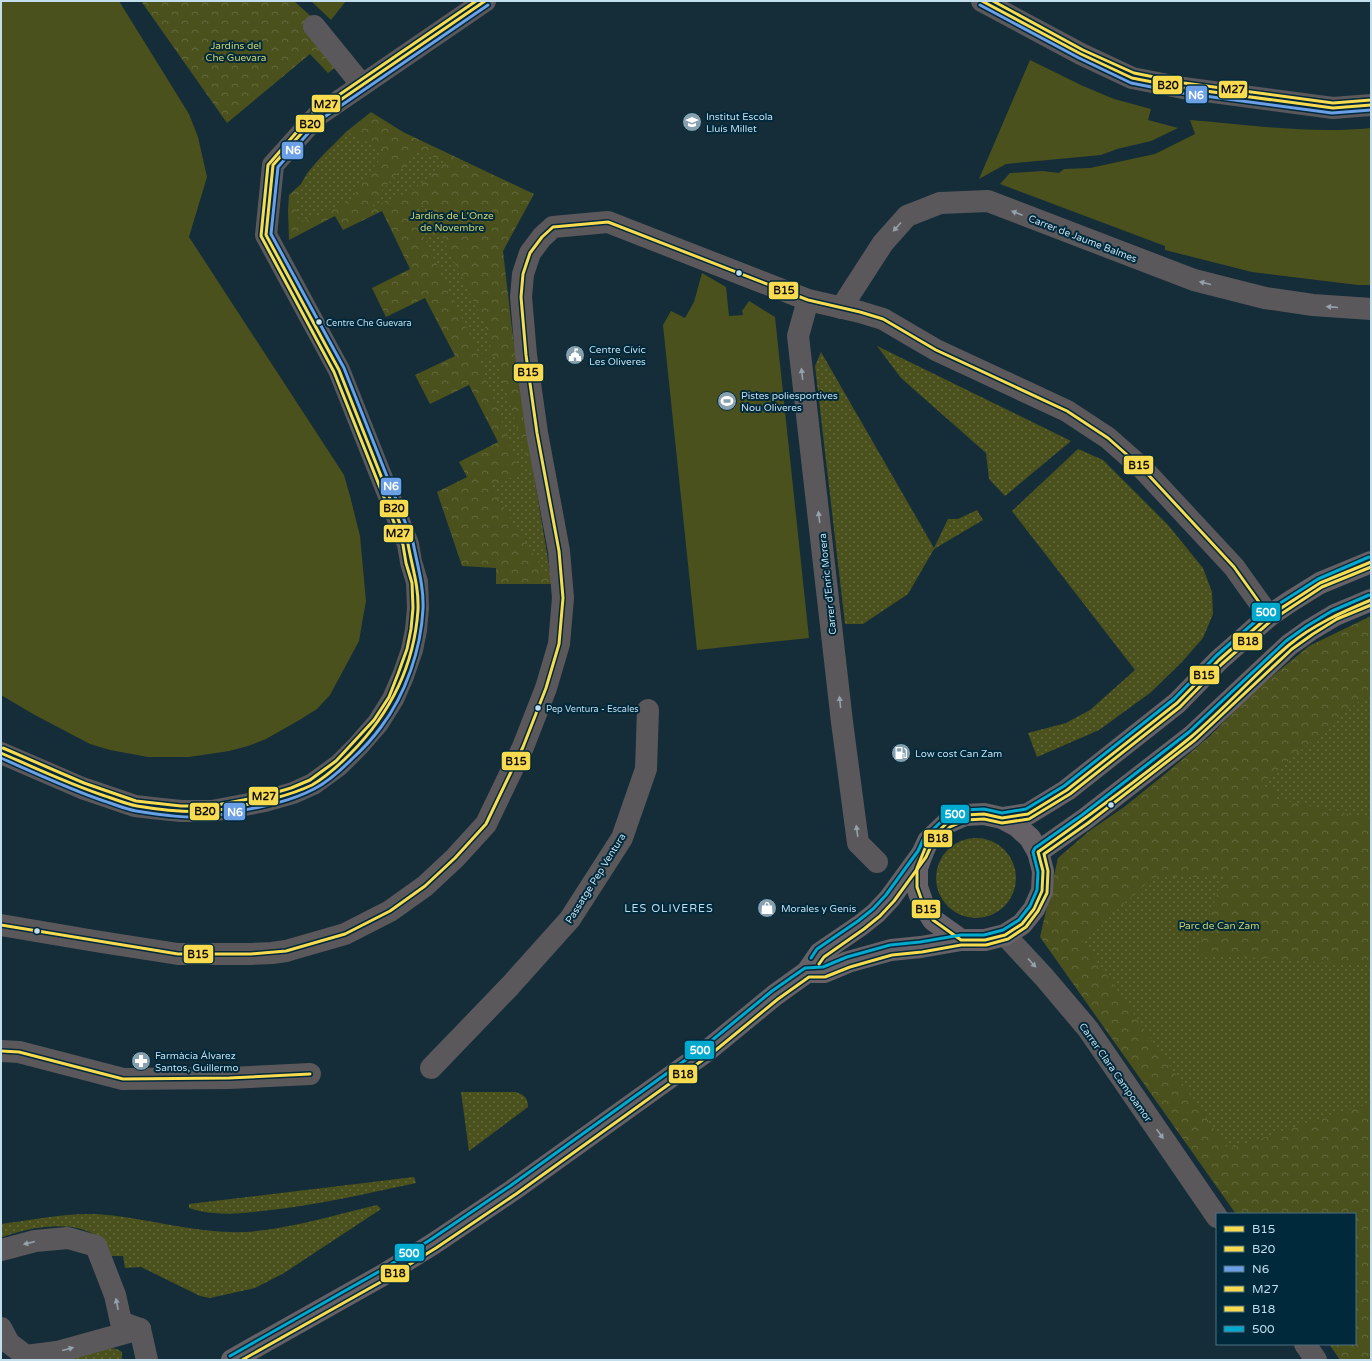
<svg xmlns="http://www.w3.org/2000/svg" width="1372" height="1361" font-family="'Varela Round',sans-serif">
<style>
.grass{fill:#4b511d}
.park{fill:url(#park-crowns)}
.garden{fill:url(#garden-dots)}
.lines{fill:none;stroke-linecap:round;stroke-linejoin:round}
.street{stroke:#5b585c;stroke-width:22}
.secondary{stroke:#656166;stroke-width:22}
.bus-1-casing{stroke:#00293b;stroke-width:6}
.bus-2-casing{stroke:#00293b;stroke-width:6}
.bus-3-casing{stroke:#00293b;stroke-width:6}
.bus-4-casing{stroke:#00293b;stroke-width:6}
.bus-5-casing{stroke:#00293b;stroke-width:6}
.bus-6-casing{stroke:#00293b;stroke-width:6}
.bus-1{stroke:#f9db4f;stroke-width:3}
.bus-2{stroke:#f9db4f;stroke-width:3}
.bus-3{stroke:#6ca0e6;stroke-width:3}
.bus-4{stroke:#f9db4f;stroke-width:3}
.bus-5{stroke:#f9db4f;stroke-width:3}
.bus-6{stroke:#00a9ce;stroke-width:3}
.oneway{fill:#94a2ac}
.bus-dot{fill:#c3deed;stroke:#00293b;stroke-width:1.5}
.labels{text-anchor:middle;stroke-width:4;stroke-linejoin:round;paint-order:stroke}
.bus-label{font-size:9px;fill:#c3deed;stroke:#00293b;text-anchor:start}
.park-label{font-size:10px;fill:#ccd26c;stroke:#00293b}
.poi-label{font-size:10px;fill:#c3deed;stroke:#00293b;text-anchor:start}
.street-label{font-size:10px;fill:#c3deed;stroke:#00293b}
.neighbourhood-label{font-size:11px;letter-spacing:1px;fill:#c3deed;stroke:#00293b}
.line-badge{stroke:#00293b;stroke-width:1.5}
.badge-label{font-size:11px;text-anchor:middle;font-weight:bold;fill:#fff}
.pale-badge-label{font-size:11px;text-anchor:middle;font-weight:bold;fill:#111}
</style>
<defs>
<pattern id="park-crowns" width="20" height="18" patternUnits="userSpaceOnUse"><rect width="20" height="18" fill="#4b511d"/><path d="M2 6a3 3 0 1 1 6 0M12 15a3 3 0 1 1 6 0" fill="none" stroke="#636a3e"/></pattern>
<pattern id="garden-dots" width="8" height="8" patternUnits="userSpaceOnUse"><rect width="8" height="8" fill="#4b511d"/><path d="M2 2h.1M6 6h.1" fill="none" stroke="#636a3e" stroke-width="1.8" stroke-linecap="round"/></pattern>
</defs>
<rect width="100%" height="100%" fill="#152d38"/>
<!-- grass -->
<g class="grass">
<polygon points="1,1 119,1 189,114 198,137 207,177 189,237 344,475 350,496 360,536 366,601 362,623 359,641 330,695 317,709 301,719 266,739 248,746 229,751 189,757 148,757 110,750 90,744 33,714 1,695"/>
<polygon points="311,1 346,1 331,20"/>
<polygon points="1030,60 1083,86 1114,99 1151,109 1148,120 1178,128 1151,141 1117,149 1101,155 1006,164 979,179"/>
<path d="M1190,120C1250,125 1311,134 1371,128V285H1358L1252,272L1165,250V246L1000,184L1010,173L1043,171L1059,173L1064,169L1090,168L1155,154L1195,134Z"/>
<polygon points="702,273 726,287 729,316 743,315 742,311 749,301 775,317 809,638 697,650 663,325 671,311 685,318 694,302"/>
</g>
<!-- park -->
<g class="park">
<polygon points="141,1 294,1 326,30 336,67 328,73 310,54 227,123"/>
<polygon points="371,112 403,132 534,194 503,251 512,329 536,489 552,584 496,584 496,568 462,566 437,492 467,477 459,462 498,442 469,385 430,404 415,375 455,356 425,298 386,317 372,288 410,269 382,211 343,230 335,216 289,240 288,210 289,195 301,184 308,172 346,132"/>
<polygon points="1371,616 1371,1360 1340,1360 1329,1344 1355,1344 1355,1214 1236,1214 1040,937 1058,858 1088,832 1124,807 1165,774 1210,736 1253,692 1309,646"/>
</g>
<!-- garden -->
<g class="garden">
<path d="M346,132L387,151L359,185L352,200L304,221L298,220C298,215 296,210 296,205C298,174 326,153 346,132Z"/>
<polygon points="418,151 445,162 414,190 364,210"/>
<polygon points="426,205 483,320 492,352 479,354 411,210"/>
<polygon points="877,346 1071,441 1005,496 989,479 986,453 901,378"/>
<polygon points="821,352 934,548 948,519 958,519 977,510 983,520 934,549 908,594 863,624 845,624 815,366"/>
<polygon points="495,355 536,489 552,584 489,484 521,475 480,361"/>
<polygon points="1078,449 1103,460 1168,525 1203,568 1212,592 1213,614 1203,638 1181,663 1150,693 1099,730 1037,757 1028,733 1066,723 1090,710 1135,670 1012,511"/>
<polygon points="1371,691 1371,819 1276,799 1276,790 1260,785"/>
<circle cx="976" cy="878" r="40"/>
<polygon points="1154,877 1223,877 1196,954 1371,965 1371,1093 1368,1104 1228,1149 1082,940"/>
<path d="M461,1092H516C524,1095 528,1098 528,1107L469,1151Z"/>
<path d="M414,1177L416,1183C364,1194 314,1206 262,1211C238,1214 213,1216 189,1208V1204Z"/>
<path d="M377,1205L381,1209L284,1273L255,1288L210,1298L200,1296L141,1267L125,1268L123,1256H109C106,1251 103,1241 98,1237C74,1219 27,1227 1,1238V1224C31,1220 65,1213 95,1214C145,1217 195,1234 246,1232C290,1229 334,1215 377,1205Z"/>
<polygon points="104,1347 117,1349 122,1352 122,1360 52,1360"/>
</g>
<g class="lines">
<!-- street -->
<g class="street">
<polyline points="982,1 1081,54 1132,78 1183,88 1333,108 1371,105"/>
<polyline points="314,26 362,85"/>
<polyline points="808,300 798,336 842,722 858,843 877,862"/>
<polyline points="841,308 883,243 907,216 940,203 988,201 1194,280 1265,298 1313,305 1371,309"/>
<polyline points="1,753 82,788 135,806 152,808 181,811 212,811 265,801 293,793 313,784 339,765 358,746 378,723 393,699 403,676 412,650 416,630 418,608 417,582 411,562 408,544 339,370 266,235 273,165 317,116 485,1"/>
<polyline points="1,925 95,941 178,954 251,954 272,953 286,951 345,934 390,911 425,886 455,858 486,824 523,747 546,688 559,644 563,598 559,551 537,433 526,355 521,297 523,274 530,253 542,237 553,227 608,222 808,300 860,312 883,319 936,350 1067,411 1108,438 1142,468 1234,567 1269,616"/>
<polyline points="1005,935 1044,977 1088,1029 1217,1217"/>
<polyline points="1,1051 19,1052 123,1079 229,1078 310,1074"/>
<polyline points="431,1068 510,986 570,919 622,838 646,769 648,710"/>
<polyline points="1,1250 35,1241 68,1238 96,1246 115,1295 121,1322 140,1329"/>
<polyline points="1,1328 9,1343 26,1356 57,1352 140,1329"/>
<polyline points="140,1329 147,1360"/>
<polyline points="1305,1344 1316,1360"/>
</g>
<!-- secondary -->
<g class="secondary">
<polyline points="1002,818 1028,814 1067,790 1177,703 1219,660 1269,616 1291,601 1320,583 1371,562"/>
<polyline points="1038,852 1085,819 1192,736 1289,645 1310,630 1335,615 1371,600"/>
<polyline points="807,972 824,972 848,962 891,950 921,947 961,940 985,940 1005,935 1022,924 1034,909 1042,891 1043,871 1038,852 1030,838 1017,826 1002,818 984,814 965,815 947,823 928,841 922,854 917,868 917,887 923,904 933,920 961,940"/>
<polyline points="232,1360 383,1275 433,1244 513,1190 708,1050 775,995 807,972 820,953 861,925 876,913 890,898 922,854"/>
</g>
<defs>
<g id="bus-1">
<path d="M1371,562L1320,583L1269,616L1219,660L1177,703L1067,790L1028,814L1002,818L984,814L965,815L947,823L928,841L917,868V887L923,904L933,920L961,940H985L1005,935L1022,924L1034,909L1042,891L1043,871L1038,852C1090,815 1142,777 1191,737C1225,708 1255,674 1289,645C1313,625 1342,612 1371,600"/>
<polyline points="1,925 178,954 251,954 286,951 345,934 390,911 425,886 455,858 486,824 523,747 546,688 559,644 563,598 559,551 537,433 526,355 521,297 523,274 530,253 542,237 553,227 608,222 808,300 860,312 883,319 936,350 1067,411 1108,438 1142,468 1234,567 1269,616"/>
<polyline points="1,1051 19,1052 123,1079 229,1078 310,1074"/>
</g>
<g id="bus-2">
<polyline points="982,1 1081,54 1132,78 1183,88 1333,108 1371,105"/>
<path d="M1,753C35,768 69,784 105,796C115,799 126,804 137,806C161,810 188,813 212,811C221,810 230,808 239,806C264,801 289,796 312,785C326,777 339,765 350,754C390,714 414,668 418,610C419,586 412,567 408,544L339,370L266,235L273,165L317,116L485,1"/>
</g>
<g id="bus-3">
<polyline points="980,5 1079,58 1131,83 1182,93 1332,113 1371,110"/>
<path d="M1,758C35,773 69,789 104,801C114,804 125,809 136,811C161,815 188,819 213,816C222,815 231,812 240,811C266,806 291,801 314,789C328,782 341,770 352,759C363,749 373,738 381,727C406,694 421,649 423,609C424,586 417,564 413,542L344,368L271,234L278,167L320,120L488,5"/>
</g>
<g id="bus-4">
<polyline points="993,1 1083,50 1134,73 1184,83 1333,103 1371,100"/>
<polyline points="3,748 84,783 136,801 181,806 212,806 264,796 291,788 310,780 336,761 374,720 389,697 398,674 407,649 411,629 413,608 412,583 406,563 403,545 334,372 261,236 268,165 314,112 476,1"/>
</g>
<g id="bus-5">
<polyline points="819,964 824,957 864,929 880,916 894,901 926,857 932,844 950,827 966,820 984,819 1002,823 1029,819 1070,794 1180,707 1222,664 1272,620 1322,587 1371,567"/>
<polyline points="242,1360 386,1279 436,1248 516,1194 711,1054 778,999 809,977 825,977 850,967 892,955 922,952 961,945 986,945 1008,939 1026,927 1038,911 1047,893 1048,871 1044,854 1088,823 1195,740 1292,649 1313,634 1337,619 1371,605"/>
</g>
<g id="bus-6">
<polyline points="811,958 817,949 858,921 873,909 886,895 918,851 924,838 944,819 964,810 984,809 1002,813 1026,809 1064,786 1174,699 1216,656 1266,612 1318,579 1369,557"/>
<polyline points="230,1356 380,1271 430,1240 510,1186 705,1046 772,991 805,968 823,967 847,957 890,945 920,942 961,935 984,935 1003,930 1019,920 1030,906 1037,890 1038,872 1033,852 1035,848 1082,815 1189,732 1286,641 1307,626 1332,611 1369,595"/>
</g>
</defs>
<!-- bus-1 casing -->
<use href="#bus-1" class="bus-1-casing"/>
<!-- bus-2 casing -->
<use href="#bus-2" class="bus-2-casing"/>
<!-- bus-3 casing -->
<use href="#bus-3" class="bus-3-casing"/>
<!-- bus-4 casing -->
<use href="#bus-4" class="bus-4-casing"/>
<!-- bus-5 casing -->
<use href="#bus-5" class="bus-5-casing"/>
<!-- bus-6 casing -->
<use href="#bus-6" class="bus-6-casing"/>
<!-- bus-1 -->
<use href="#bus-1" class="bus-1"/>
<!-- bus-2 -->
<use href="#bus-2" class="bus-2"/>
<!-- bus-3 -->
<use href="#bus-3" class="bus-3"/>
<!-- bus-4 -->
<use href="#bus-4" class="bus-4"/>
<!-- bus-5 -->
<use href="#bus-5" class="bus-5"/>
<!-- bus-6 -->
<use href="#bus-6" class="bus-6"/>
</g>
<!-- one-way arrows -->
<defs><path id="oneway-solid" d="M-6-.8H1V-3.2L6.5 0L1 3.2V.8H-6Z"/></defs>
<g class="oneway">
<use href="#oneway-solid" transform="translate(1017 213) rotate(-159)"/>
<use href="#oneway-solid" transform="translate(897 227) rotate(132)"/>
<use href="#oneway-solid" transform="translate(1205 283) rotate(-166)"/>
<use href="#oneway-solid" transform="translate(1332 307) rotate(-175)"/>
<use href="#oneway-solid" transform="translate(802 374) rotate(-97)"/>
<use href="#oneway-solid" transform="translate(819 517) rotate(-97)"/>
<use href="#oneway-solid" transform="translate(840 702) rotate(-96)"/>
<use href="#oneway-solid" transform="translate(857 831) rotate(-98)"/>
<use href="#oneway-solid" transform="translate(1032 963) rotate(48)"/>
<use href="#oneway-solid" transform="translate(1160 1134) rotate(55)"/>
<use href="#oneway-solid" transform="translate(29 1243) rotate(166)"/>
<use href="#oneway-solid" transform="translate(117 1304) rotate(-101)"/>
<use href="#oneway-solid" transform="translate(68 1349) rotate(-15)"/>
</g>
<!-- icons -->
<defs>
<symbol id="school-disc" viewBox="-11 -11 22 22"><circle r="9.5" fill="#86a0ae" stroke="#00293b"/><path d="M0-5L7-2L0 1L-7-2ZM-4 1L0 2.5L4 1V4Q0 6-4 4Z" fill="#fff"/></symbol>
<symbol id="civic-disc" viewBox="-11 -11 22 22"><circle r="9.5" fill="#86a0ae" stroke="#00293b"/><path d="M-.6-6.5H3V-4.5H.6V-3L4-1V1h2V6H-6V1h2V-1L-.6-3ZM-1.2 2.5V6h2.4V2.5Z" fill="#fff"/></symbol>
<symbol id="stadium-disc" viewBox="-11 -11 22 22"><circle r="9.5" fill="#86a0ae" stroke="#00293b"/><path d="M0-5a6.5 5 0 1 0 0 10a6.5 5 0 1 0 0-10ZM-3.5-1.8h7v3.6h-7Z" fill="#fff"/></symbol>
<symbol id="fuel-disc" viewBox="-11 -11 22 22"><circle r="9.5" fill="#86a0ae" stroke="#00293b"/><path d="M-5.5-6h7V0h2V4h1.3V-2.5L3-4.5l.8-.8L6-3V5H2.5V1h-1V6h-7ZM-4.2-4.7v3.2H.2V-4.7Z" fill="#fff"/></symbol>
<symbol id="shop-disc" viewBox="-11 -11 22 22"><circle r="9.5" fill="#86a0ae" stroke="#00293b"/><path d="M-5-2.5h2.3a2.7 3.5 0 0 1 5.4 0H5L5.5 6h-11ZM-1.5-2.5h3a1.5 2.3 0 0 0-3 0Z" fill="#fff"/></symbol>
<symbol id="pharmacy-disc" viewBox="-11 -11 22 22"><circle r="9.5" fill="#86a0ae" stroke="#00293b"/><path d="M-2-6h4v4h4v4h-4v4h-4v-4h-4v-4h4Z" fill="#fff"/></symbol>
</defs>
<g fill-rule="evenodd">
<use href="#school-disc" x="681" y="111" width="22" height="22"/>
<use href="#civic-disc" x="564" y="344" width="22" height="22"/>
<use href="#stadium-disc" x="716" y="390" width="22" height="22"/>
<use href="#fuel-disc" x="890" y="742" width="22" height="22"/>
<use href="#shop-disc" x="756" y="897" width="22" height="22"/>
<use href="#pharmacy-disc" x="130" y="1050" width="22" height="22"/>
</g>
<!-- markers -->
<g class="bus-dot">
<circle cx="739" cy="273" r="3.5"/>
<circle cx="319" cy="322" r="3.5"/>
<circle cx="538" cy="708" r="3.5"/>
<circle cx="1111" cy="805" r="3.5"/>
<circle cx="37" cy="931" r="3.5"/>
</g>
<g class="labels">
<!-- bus labels -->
<g class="bus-label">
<text x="326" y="326">Centre Che Guevara</text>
<text x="546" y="712">Pep Ventura - Escales</text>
</g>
<!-- park labels -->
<g class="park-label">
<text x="236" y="49">Jardins del<tspan x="236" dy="12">Che Guevara</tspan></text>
<text x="452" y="219">Jardins de L'Onze<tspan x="452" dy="12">de Novembre</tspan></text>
<text x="1219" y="929">Parc de Can Zam</text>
</g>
<!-- poi labels -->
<g class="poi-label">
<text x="706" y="120">Institut Escola<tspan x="706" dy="12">Lluís Millet</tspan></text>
<text x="589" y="353">Centre Cívic<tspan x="589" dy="12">Les Oliveres</tspan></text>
<text x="741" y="399">Pistes poliesportives<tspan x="741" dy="12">Nou Oliveres</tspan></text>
<text x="915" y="757">Low cost Can Zam</text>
<text x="781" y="912">Morales y Genis</text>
<text x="155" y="1059">Farmàcia Álvarez<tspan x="155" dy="12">Santos, Guillermo</tspan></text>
</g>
<!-- street labels -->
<g class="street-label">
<text transform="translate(1083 238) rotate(21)" y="4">Carrer de Jaume Balmes</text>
<text transform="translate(827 584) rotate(-96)" y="4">Carrer d'Enric Morera</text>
<text transform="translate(595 878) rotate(-58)" y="4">Passatge Pep Ventura</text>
<text transform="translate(1116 1072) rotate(55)" y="4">Carrer Clara Campoamor</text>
</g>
<!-- neighbourhood labels -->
<g class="neighbourhood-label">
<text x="669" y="912">LES OLIVERES</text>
</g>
</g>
<g class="line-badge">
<rect x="1152" y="75" width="31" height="20" rx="4" fill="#f9db4f"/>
<rect x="1218" y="80" width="30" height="19" rx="4" fill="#f9db4f"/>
<rect x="1185" y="85" width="23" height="19" rx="4" fill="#6ca0e6"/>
<rect x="311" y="94" width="30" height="19" rx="4" fill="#f9db4f"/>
<rect x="295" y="114" width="30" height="19" rx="4" fill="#f9db4f"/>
<rect x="281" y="141" width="23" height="19" rx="4" fill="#6ca0e6"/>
<rect x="768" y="281" width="31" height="19" rx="4" fill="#f9db4f"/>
<rect x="513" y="363" width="31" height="19" rx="4" fill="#f9db4f"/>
<rect x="1123" y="455" width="31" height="20" rx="4" fill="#f9db4f"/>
<rect x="380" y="477" width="22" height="19" rx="4" fill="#6ca0e6"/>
<rect x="379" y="499" width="30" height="19" rx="4" fill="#f9db4f"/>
<rect x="383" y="524" width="31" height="19" rx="4" fill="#f9db4f"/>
<rect x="1251" y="602" width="30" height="20" rx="4" fill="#00a9ce"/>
<rect x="1232" y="632" width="31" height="19" rx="4" fill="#f9db4f"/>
<rect x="1189" y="665" width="31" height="20" rx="4" fill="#f9db4f"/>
<rect x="501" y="751" width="30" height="20" rx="4" fill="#f9db4f"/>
<rect x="248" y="786" width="31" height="20" rx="4" fill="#f9db4f"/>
<rect x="189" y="802" width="31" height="19" rx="4" fill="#f9db4f"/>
<rect x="223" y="802" width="23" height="19" rx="4" fill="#6ca0e6"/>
<rect x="940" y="804" width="30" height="20" rx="4" fill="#00a9ce"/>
<rect x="923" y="829" width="30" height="19" rx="4" fill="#f9db4f"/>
<rect x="911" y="899" width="30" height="20" rx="4" fill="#f9db4f"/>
<rect x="183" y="944" width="31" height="20" rx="4" fill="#f9db4f"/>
<rect x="684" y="1040" width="31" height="20" rx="4" fill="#00a9ce"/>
<rect x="668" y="1064" width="30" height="20" rx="4" fill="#f9db4f"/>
<rect x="394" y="1243" width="31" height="19" rx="4" fill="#00a9ce"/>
<rect x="380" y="1264" width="30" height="19" rx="4" fill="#f9db4f"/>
</g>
<g class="badge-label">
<text x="1196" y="99">N6</text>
<text x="293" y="154">N6</text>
<text x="391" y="490">N6</text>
<text x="1266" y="616">500</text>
<text x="235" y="816">N6</text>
<text x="955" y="818">500</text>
<text x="700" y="1054">500</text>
<text x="409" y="1257">500</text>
</g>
<g class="pale-badge-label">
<text x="1168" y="89">B20</text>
<text x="1233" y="93">M27</text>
<text x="326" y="108">M27</text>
<text x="310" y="128">B20</text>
<text x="784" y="294">B15</text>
<text x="528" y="376">B15</text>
<text x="1139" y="469">B15</text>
<text x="394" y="512">B20</text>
<text x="398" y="537">M27</text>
<text x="1248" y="645">B18</text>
<text x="1204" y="679">B15</text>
<text x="516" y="765">B15</text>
<text x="264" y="800">M27</text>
<text x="205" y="815">B20</text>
<text x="938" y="842">B18</text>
<text x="926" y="913">B15</text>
<text x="198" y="958">B15</text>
<text x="683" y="1078">B18</text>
<text x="395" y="1277">B18</text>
</g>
<!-- border -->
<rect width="1372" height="1361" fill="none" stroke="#c3deed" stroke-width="4"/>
<!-- legend -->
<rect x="1216" y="1213" width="140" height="132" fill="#00293b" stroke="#4e7182"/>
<rect x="1224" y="1226" width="20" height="6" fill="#f9db4f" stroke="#4e7182"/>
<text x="1252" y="1233" font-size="12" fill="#c3deed">B15</text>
<rect x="1224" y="1246" width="20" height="6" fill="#f9db4f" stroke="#4e7182"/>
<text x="1252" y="1253" font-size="12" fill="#c3deed">B20</text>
<rect x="1224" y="1266" width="20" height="6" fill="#6ca0e6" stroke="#4e7182"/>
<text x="1252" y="1273" font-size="12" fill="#c3deed">N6</text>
<rect x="1224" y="1286" width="20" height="6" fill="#f9db4f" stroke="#4e7182"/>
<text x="1252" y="1293" font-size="12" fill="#c3deed">M27</text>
<rect x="1224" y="1306" width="20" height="6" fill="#f9db4f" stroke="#4e7182"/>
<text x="1252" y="1313" font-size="12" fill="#c3deed">B18</text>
<rect x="1224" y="1326" width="20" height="6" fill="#00a9ce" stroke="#4e7182"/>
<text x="1252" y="1333" font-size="12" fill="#c3deed">500</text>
</svg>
